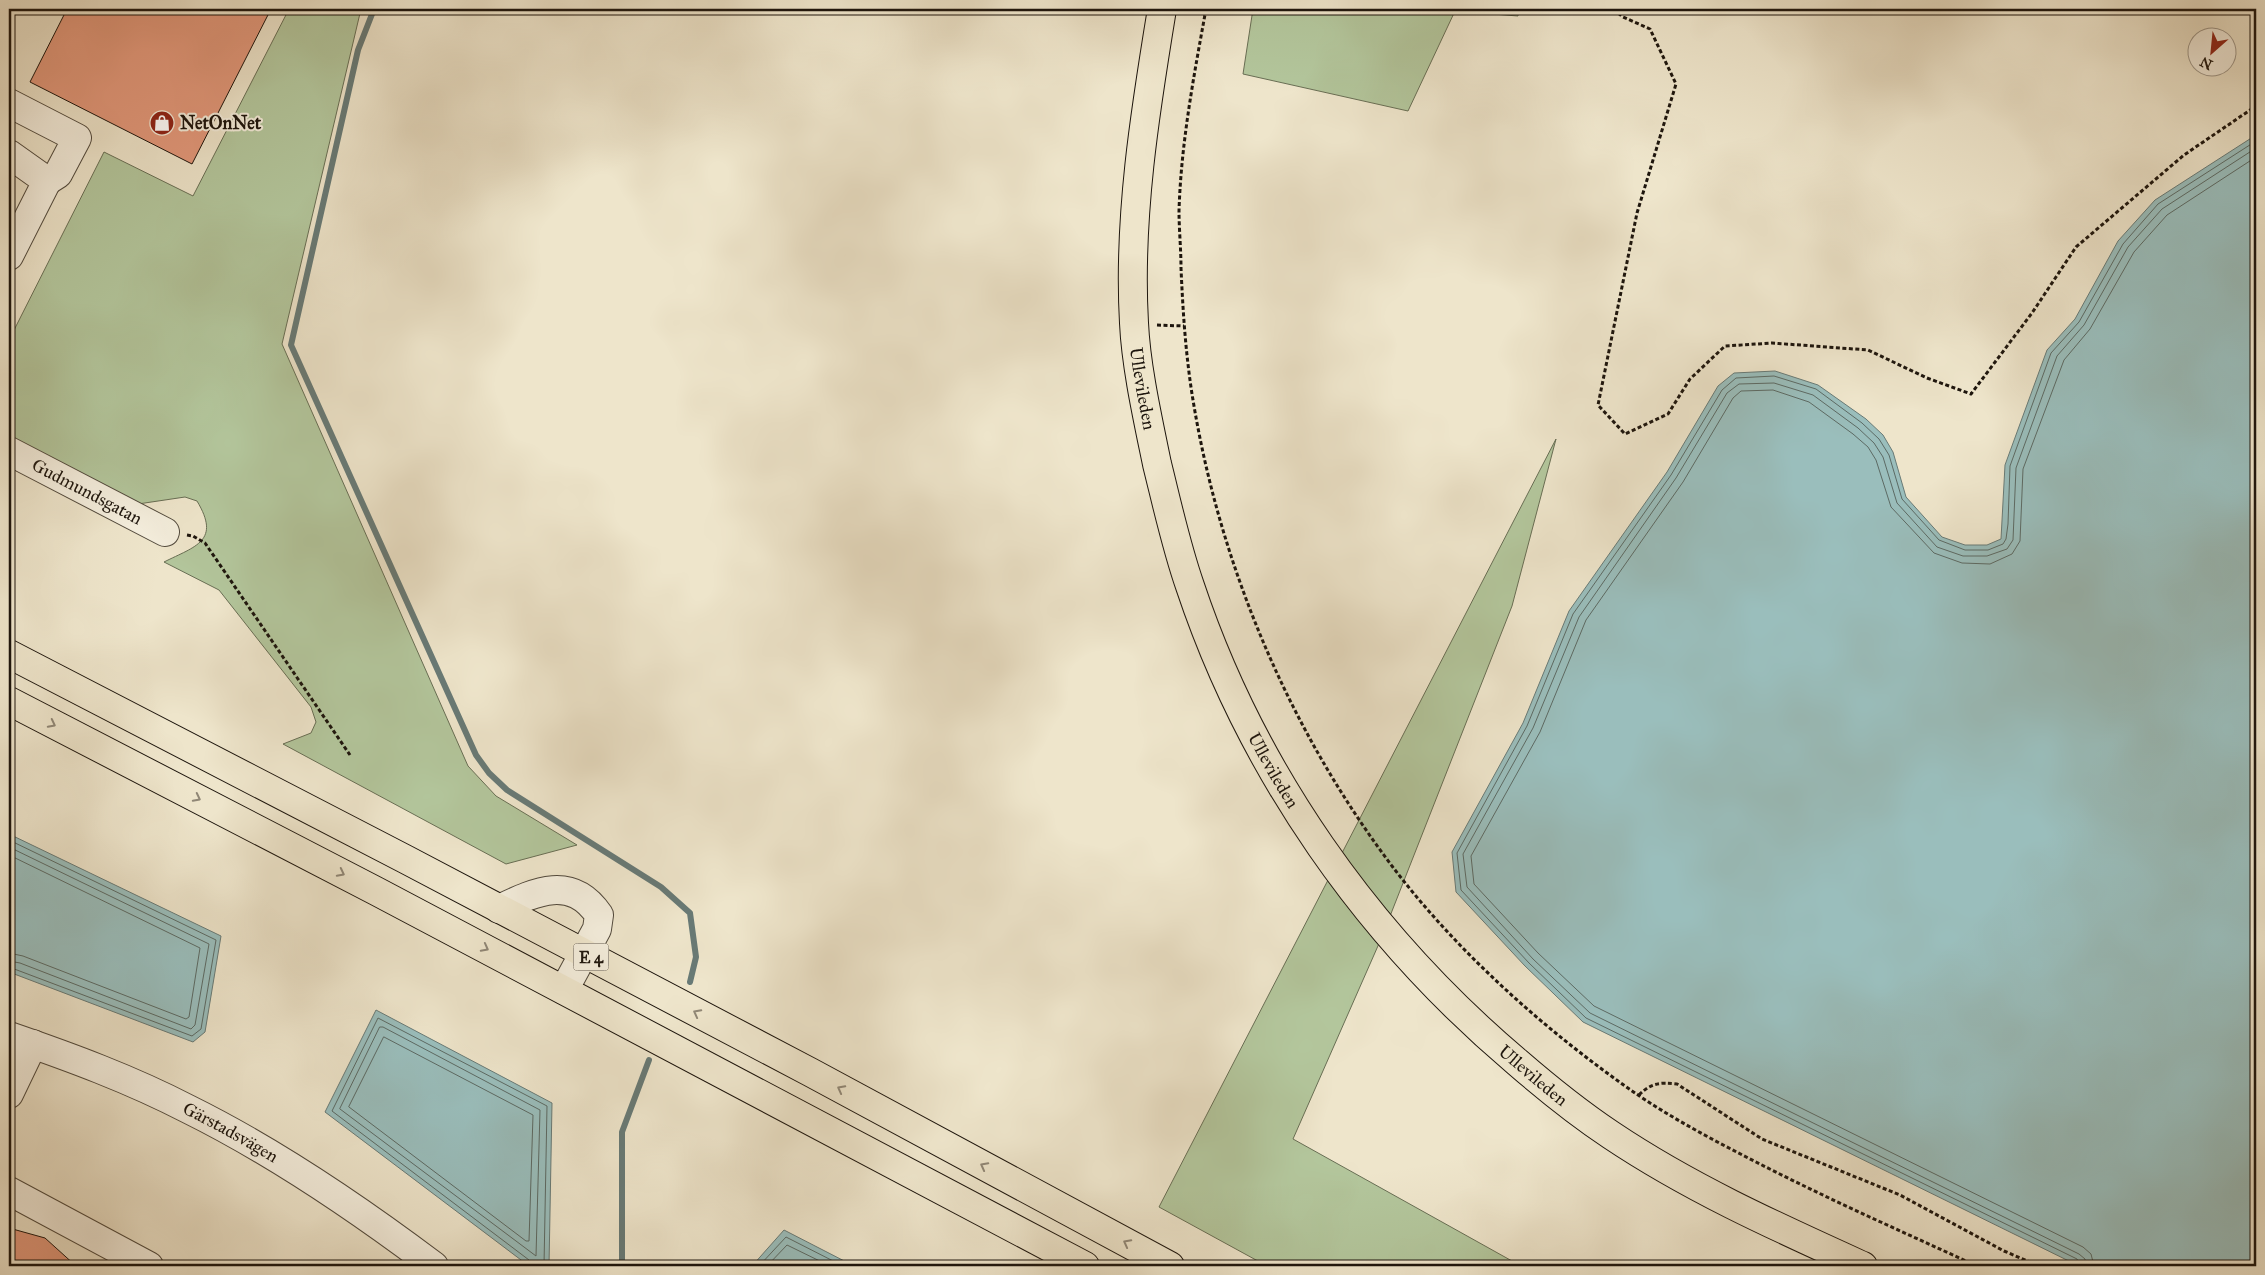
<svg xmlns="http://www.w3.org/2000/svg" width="2265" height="1275" font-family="'IM FELL Great Primer',serif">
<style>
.green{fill:#b3c69c;stroke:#686e54}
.water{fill:#9abebc;stroke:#687a76}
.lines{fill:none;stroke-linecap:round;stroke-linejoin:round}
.shore{stroke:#5c6a64;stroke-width:1}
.stream{stroke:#687a76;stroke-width:6}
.building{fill:#e2987b;stroke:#1d150d}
.minor-casing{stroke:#51493c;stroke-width:30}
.major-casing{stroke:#1d150d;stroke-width:30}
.highway-casing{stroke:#1d150d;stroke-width:30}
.path{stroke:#1d150d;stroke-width:3;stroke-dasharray:4 2.5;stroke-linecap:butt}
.minor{stroke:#f4eedd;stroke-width:28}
.major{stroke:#eee5cb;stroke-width:28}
.highway{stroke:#eee5cb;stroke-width:28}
.oneway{stroke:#908776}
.labels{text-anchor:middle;stroke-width:4;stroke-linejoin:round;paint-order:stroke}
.shield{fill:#f4eedd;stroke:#5e564b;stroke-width:1}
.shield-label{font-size:16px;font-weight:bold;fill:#1d150d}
.poi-label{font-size:18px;font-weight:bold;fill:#1d150d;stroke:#f4eedd;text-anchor:start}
.street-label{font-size:18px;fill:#1d150d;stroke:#f4eedd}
</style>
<rect width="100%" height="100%" fill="#eee5cb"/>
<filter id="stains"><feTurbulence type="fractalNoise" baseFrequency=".004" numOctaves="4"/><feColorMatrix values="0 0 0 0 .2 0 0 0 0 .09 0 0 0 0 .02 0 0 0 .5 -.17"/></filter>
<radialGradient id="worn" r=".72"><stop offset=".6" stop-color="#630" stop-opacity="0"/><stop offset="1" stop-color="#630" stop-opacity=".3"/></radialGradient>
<!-- green -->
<g class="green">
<path d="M289,9H361L282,344L468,766L496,796L577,845L506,864L283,744L311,733L316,722L311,707L219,590L164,562C196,546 221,541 197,501L185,497L138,504L9,438V340L104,152L193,196Z"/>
<polygon points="1253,9 1518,9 1518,16 1455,11 1408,111 1243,74"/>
<polygon points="1556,439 1512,606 1381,939 1293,1139 1521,1266 1267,1266 1159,1207"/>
</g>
<!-- water -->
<g class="water">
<polygon points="2256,135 2256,1266 2079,1266 1583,1022 1525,966 1456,892 1452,852 1523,723 1569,611 1667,472 1718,386 1734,373 1775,371 1818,385 1866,419 1883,435 1893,452 1906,497 1942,537 1965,545 1987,545 2001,539 2005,465 2047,350 2075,319 2118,241 2155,200"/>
<polygon points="9,834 221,936 205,1032 193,1042 9,972"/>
<polygon points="376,1010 552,1103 549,1266 529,1266 325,1112"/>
<polygon points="784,1230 854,1266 752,1266"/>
</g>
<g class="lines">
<!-- shore -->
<g class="shore">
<polyline points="9,840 216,940 201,1029 192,1036 9,967"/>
<polyline points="9,847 209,944 195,1025 191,1029 20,963 9,961"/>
<polyline points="9,855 200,948 189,1017 186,1019 23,956 9,953"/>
<polygon points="380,1027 383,1027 540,1110 536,1256 340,1109"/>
<polygon points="384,1037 533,1115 529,1241 526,1241 349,1107"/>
<polyline points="531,1266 529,1260 332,1111 378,1018 547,1106 544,1266"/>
<polyline points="759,1266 786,1237 843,1266"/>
<polyline points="767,1266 787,1245 830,1266"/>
<polyline points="2080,1266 2077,1259 1586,1018 1529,963 1461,890 1457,853 1527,726 1573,614 1671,475 1722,390 1736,378 1774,376 1816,389 1862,423 1879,439 1889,455 1902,499 1939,540 1965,550 1988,550 2003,544 2006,539 2008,524 2010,466 2051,353 2079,322 2123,244 2158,204 2256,141"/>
<polyline points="2086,1266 2085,1259 2079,1254 1590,1013 1533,959 1467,887 1463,854 1533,728 1579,617 1676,478 1727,393 1739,384 1774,383 1813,395 1858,428 1874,443 1883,457 1897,503 1937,547 1963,556 1987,556 2007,549 2013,540 2016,468 2057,356 2084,325 2128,247 2162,209 2256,148"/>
<polyline points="2094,1266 2091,1254 2083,1247 1594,1006 1538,953 1474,884 1471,856 1540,732 1586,620 1683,482 1733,398 1741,391 1773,390 1809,402 1853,434 1868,447 1876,460 1891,507 1934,553 1962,563 1990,564 2012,554 2020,541 2023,469 2064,360 2090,329 2134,252 2167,215 2256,157"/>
</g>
<!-- stream -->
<g class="stream">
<polyline points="374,9 358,50 291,345 476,755 489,773 507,790 661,887 690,913 696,957 690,982"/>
<polyline points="622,1266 622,1132 649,1060"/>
</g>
</g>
<!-- building -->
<g class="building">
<polygon points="67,9 271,9 192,164 30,82"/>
<polygon points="9,1228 45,1238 76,1266 9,1266"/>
</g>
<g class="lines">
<defs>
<g id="minor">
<polyline points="9,103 77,138 58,174 47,181"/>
<polyline points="9,154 47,181 9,256"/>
<path id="s1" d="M9,451L165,532"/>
<path d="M499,909C535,892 571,874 599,915L597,929L564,990"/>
<path id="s2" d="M9,1036C70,1057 130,1079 188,1109C275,1152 357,1208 434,1266"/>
<polyline points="9,1094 33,1044"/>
<polyline points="9,1191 149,1266"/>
</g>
<g id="major">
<path id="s3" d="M1162,9C1145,112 1128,218 1134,323C1136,367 1148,420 1157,464C1167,504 1176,546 1190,586C1252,772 1368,936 1517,1062C1547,1088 1578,1113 1611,1135C1690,1188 1777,1227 1863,1266"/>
</g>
<g id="highway">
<polyline points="9,654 405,859 810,1072 1170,1266"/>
<polyline points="9,701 376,891 1085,1266"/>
</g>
</defs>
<!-- minor casing -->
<use href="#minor" class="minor-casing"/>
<!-- major casing -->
<use href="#major" class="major-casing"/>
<!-- highway casing -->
<use href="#highway" class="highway-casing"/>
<!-- path -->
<g class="path">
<path d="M1206,9C1194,75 1181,143 1179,211C1179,229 1181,249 1181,268C1183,314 1186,360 1194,406C1222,571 1291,732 1392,866C1458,953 1546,1031 1635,1093C1673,1119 1715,1141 1756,1162C1828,1199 1903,1232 1977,1266"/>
<polyline points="1613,9 1623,17 1650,29 1676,84 1637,213 1598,405 1625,434 1668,414 1690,379 1725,346 1772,343 1868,350 1927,378 1971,394 2032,313 2076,247 2184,155 2256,106"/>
<polyline points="1157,325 1184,326"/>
<polyline points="187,535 193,536 205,543 350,755"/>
<path d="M1639,1095C1651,1083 1660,1082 1677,1084L1762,1139L1900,1195L2004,1251L2039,1266"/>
</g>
<!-- minor -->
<use href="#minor" class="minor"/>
<!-- major -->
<use href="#major" class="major"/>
<!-- highway -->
<use href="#highway" class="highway"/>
</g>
<!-- one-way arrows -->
<defs><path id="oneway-chevron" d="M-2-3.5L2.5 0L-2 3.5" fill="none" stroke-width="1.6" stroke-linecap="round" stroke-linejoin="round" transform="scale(1.25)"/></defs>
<g class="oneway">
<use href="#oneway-chevron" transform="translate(52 724) rotate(27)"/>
<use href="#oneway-chevron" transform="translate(197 798) rotate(27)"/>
<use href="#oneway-chevron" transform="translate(341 873) rotate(27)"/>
<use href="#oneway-chevron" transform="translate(485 948) rotate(28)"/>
<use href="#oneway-chevron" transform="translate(697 1013) rotate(-152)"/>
<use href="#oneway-chevron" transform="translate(841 1089) rotate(-152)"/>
<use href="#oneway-chevron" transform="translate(984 1166) rotate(-152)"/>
<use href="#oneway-chevron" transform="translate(1127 1243) rotate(-152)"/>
</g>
<!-- icons -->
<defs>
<symbol id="shop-disc" viewBox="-11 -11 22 22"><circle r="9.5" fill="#8f2418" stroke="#f4eedd"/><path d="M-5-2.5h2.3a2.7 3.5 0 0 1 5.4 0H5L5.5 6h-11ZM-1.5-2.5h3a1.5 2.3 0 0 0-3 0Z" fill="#fff"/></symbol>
</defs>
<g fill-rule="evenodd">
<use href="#shop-disc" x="148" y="109" width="28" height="28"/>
</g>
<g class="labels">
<!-- shield labels -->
<rect class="shield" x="573.5" y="943.5" width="35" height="27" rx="4"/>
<g class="shield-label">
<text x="591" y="963">E 4</text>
</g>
<!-- poi labels -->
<g class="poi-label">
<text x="180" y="129">NetOnNet</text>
</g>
<!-- street labels -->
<g class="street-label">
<text dy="6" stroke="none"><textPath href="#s3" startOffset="382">Ullevileden</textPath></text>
<text dy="6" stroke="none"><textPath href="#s1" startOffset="88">Gudmundsgatan</textPath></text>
<text dy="6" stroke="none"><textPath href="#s3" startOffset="788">Ullevileden</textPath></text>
<text dy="6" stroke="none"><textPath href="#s3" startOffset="1191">Ullevileden</textPath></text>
<text dy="6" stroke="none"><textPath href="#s2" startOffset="242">Gärstadsvägen</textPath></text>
</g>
</g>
<!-- margin -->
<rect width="2265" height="1275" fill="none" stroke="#eee5cb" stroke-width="30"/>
<rect x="10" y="10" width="2245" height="1255" fill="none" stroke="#1d150d" stroke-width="2.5"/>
<rect x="15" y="15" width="2235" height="1245" fill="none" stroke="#1d150d"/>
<!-- north arrow -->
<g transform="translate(2212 52) rotate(207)"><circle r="24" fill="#f4eedd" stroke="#9e978a"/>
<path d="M0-4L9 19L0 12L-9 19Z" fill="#8f2418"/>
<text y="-8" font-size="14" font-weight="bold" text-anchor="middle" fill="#1d150d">N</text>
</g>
<rect width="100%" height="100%" filter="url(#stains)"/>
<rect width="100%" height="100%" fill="url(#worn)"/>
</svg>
